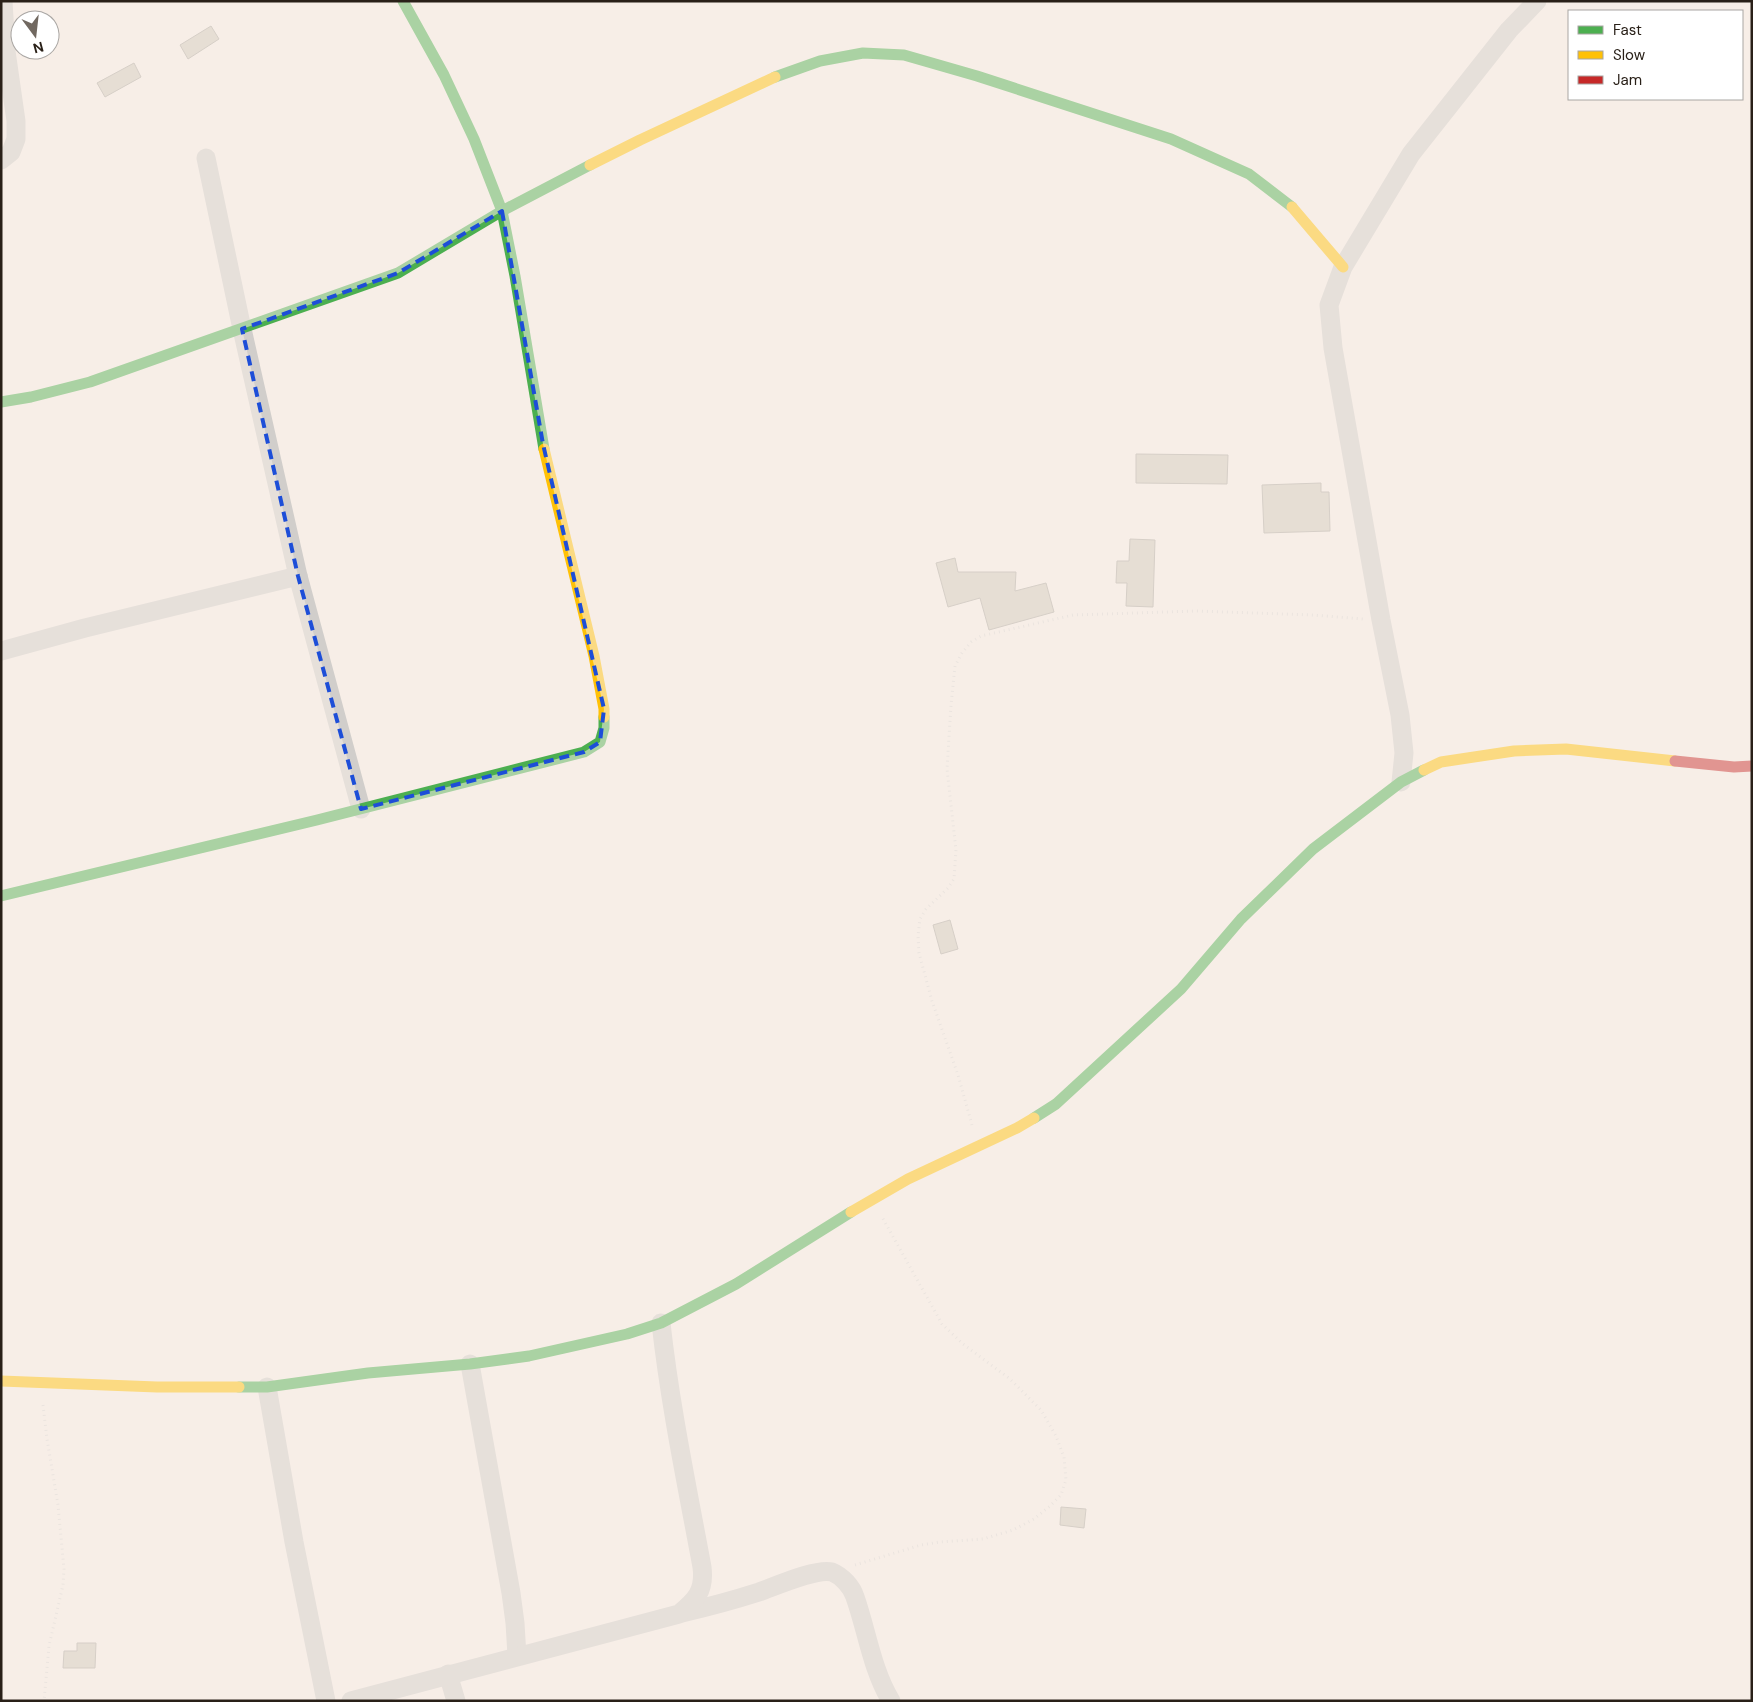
<svg xmlns="http://www.w3.org/2000/svg" width="1753" height="1702" font-family="'DM Sans',sans-serif">
<style>
.building{fill:#d0c9bc;stroke:#aea9a1}
.lines{fill:none;stroke-linecap:round;stroke-linejoin:round}
.path{stroke:#dad7d5;stroke-width:3;stroke-dasharray:1 4;stroke-linecap:butt}
.street{stroke:#d1cecb;stroke-width:19}
.fast{stroke:#4caf50;stroke-width:11}
.slow{stroke:#ffc107;stroke-width:11}
.jam{stroke:#c62828;stroke-width:11}
.marked{fill:none;stroke:#1d4ed8;stroke-width:4;stroke-dasharray:10 6;stroke-linejoin:round}
</style>
<rect width="100%" height="100%" fill="#f7eee7"/>
<!-- building -->
<g class="building">
<polygon points="211,26 219,39 188,59 180,45"/>
<polygon points="134,63 141,77 105,97 97,83"/>
<polygon points="1136,454 1228,455 1227,484 1136,483"/>
<polygon points="1321,483 1321,492 1329,492 1330,531 1264,533 1262,485"/>
<polygon points="1130,539 1155,540 1153,607 1126,606 1127,583 1116,583 1117,561 1129,561"/>
<polygon points="955,558 958,572 1016,572 1015,591 1046,583 1054,612 989,630 980,598 948,607 936,563"/>
<polygon points="950,920 958,949 941,954 933,925"/>
<polygon points="1061,1507 1086,1509 1084,1528 1060,1525"/>
<polygon points="77,1643 96,1643 95,1668 63,1668 64,1651 77,1651"/>
</g>
<g class="lines">
<!-- path -->
<g class="path">
<polyline points="972,1125 958,1075 932,1001 919,953 918,936 920,919 926,909 948,888 954,879 956,850 947,769 951,705 955,666 962,653 971,642 981,636 1073,615 1196,611 1313,615 1363,619"/>
<polyline points="43,1405 47,1439 58,1505 64,1569 63,1585 49,1646 44,1701"/>
<polyline points="855,1565 921,1545 940,1542 983,1539 1013,1530 1034,1519 1050,1506 1061,1495 1066,1480 1064,1457 1056,1436 1041,1410 1010,1379 963,1344 942,1324 882,1217"/>
</g>
<!-- street -->
<g class="street">
<polyline points="206,158 242,329 298,576 361,809"/>
<polyline points="1,160 11,152 16,139 16,121 6,51 3,1"/>
<polyline points="1,651 85,628 298,576"/>
<polyline points="1401,782 1404,753 1400,715 1381,620 1333,348 1329,305 1343,267 1411,154 1509,30 1537,1"/>
<polyline points="470,1364 511,1593 515,1623 517,1656"/>
<polyline points="267,1387 294,1542 326,1701"/>
<path d="M682,1613C708,1607 734,1600 759,1592C776,1586 816,1568 832,1572C842,1576 852,1587 855,1597C867,1631 872,1670 891,1701"/>
<polyline points="448,1674 456,1701"/>
<path d="M351,1701L679,1614C696,1600 705,1591 702,1567C687,1486 670,1405 661,1323"/>
</g>
<!-- fast -->
<g class="fast">
<polyline points="403,1 444,75 474,139 502,211 515,276 544,449"/>
<polyline points="775,77 820,61 863,53 904,55 977,76 1171,139 1249,174 1292,207"/>
<polyline points="1,402 31,397 90,382 398,273 502,211 590,165"/>
<polyline points="1,896 317,820 584,752 600,742 604,728 604,717"/>
<polyline points="1034,1118 1056,1104 1181,989 1241,919 1313,849 1401,782 1424,770"/>
<polyline points="239,1387 267,1387 368,1373 470,1364 529,1356 627,1334 661,1323 736,1284 851,1212"/>
</g>
<!-- slow -->
<g class="slow">
<polyline points="590,165 640,140 775,77"/>
<polyline points="1292,207 1343,267"/>
<polyline points="544,449 594,656 604,709 604,717"/>
<polyline points="1424,770 1441,762 1514,751 1566,749 1675,761"/>
<polyline points="851,1212 908,1179 1017,1128 1034,1118"/>
<polyline points="1,1381 157,1387 239,1387"/>
</g>
<!-- jam -->
<polyline class="jam" points="1675,761 1734,767 1752,766"/>
</g>
<!-- marked area -->
<path d="M0 0H1753V1702H0ZM502,211L543,444L604,709L600,742L584,752L361,809L298,576L242,329L398,273Z" fill="#f7eee7" fill-opacity=".55" fill-rule="evenodd"/>
<path class="marked" d="M502,211L543,444L604,709L600,742L584,752L361,809L298,576L242,329L398,273Z"/>
<!-- border -->
<rect width="1753" height="1702" fill="none" stroke="#292018" stroke-width="5"/>
<!-- legend -->
<rect x="1568" y="10" width="175" height="90" fill="#ffffff" stroke="#a9a6a3"/>
<rect x="1578" y="26" width="25" height="8" fill="#4caf50" stroke="#a9a6a3"/>
<text x="1613" y="35" font-size="15" fill="#292018">Fast</text>
<rect x="1578" y="51" width="25" height="8" fill="#ffc107" stroke="#a9a6a3"/>
<text x="1613" y="60" font-size="15" fill="#292018">Slow</text>
<rect x="1578" y="76" width="25" height="8" fill="#c62828" stroke="#a9a6a3"/>
<text x="1613" y="85" font-size="15" fill="#292018">Jam</text>
<!-- north arrow -->
<g transform="translate(35 35) rotate(165)"><circle r="24" fill="#ffffff" stroke="#a9a6a3"/>
<path d="M0-4L9 19L0 12L-9 19Z" fill="#716860"/>
<text y="-8" font-size="14" font-weight="bold" text-anchor="middle" fill="#292018">N</text>
</g>
</svg>
